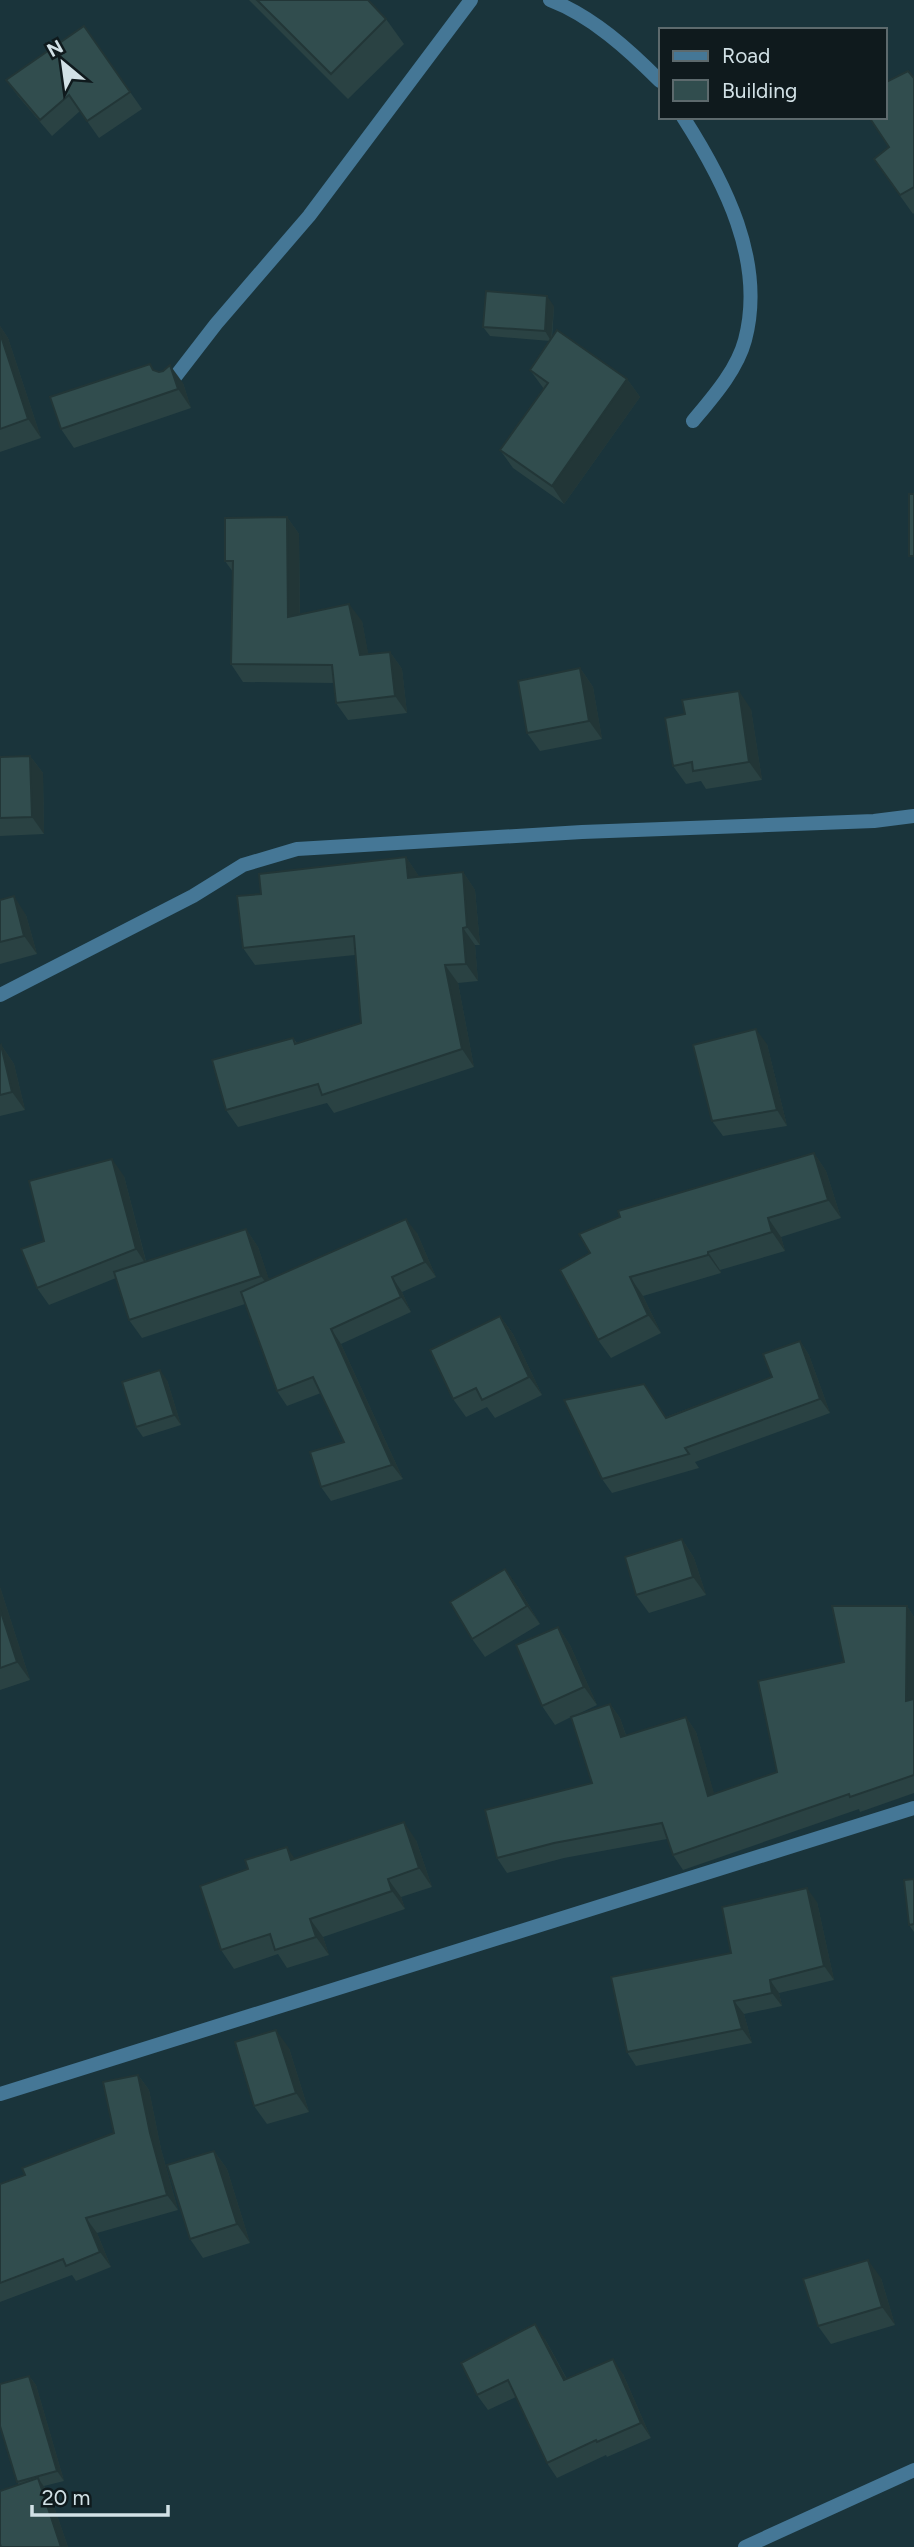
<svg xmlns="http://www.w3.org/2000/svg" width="914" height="2547" font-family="Figtree,sans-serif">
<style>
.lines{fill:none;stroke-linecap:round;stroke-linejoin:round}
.minor{stroke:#457796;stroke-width:14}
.wall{fill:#2a4243}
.shaded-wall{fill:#223637}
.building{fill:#314d4e;stroke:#223637;stroke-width:2}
</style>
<rect width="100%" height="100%" fill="#1a343b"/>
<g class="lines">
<!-- minor -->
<g class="minor">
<path d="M550,0C592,16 629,50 660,81"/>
<path d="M683,117C724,181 766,261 745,340C737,370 713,397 693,421"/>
<polyline points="172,381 216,324 309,216 471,0"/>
<polyline points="0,995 193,896 243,865 297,849 582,832 874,821 914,816"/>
<polyline points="0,2094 914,1808"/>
<polyline points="745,2547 914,2470"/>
</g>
</g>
<!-- wall -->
<g class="wall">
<polygon points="249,0 368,0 386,19 404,44 348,99"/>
<polygon points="84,26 142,109 99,138 80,111 52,136 18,96 6,80"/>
<polygon points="914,78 914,213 913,214 874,159 889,147"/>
<polygon points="554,306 552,339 627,379 640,397 564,504 513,468 500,450 544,389 530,370 550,341 490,336 483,327"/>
<polygon points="0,326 8,338 41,438 0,452"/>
<polygon points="155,371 159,372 163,371 183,383 191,408 74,448 61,429"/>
<polygon points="287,517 299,534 300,615 362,621 368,654 390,652 402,669 407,713 348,720 336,703 334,683 243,682 231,664 233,572 225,561"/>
<polygon points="580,668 593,687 602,739 540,751 527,733"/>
<polygon points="751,709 762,780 706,789 701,781 686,784 673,766"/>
<polygon points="30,756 43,773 44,834 0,836 0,757"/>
<polygon points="406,857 418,875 419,877 463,872 475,890 480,945 475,945 478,981 458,983 474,1067 334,1113 327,1103 238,1127 226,1110 293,1038 297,1043 361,1023 355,955 255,965 243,948 261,894"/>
<polygon points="0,900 26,915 37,954 0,964"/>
<polygon points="767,1044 787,1126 723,1136 712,1121"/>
<polygon points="1,1045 14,1064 25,1110 0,1116 0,1046"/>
<polygon points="814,1153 826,1171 841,1218 781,1237 785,1251 720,1270 721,1273 643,1296 661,1333 611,1358 598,1340 560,1270"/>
<polygon points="124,1176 146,1261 246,1229 258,1247 269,1280 417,1233 436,1277 402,1292 411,1312 341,1344 403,1479 331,1501 321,1487 344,1442 321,1393 287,1406 277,1391 245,1304 142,1338 129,1320 116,1278 49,1305 37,1288 44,1241"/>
<polygon points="500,1316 513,1334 542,1395 495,1418 487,1407 466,1417 453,1399"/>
<polygon points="800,1341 809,1355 830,1413 695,1462 699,1468 612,1493 602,1479 644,1384 666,1417 772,1377"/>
<polygon points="167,1380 181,1425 143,1437 136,1427"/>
<polygon points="682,1539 694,1558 706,1595 649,1613 636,1595"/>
<polygon points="505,1569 518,1587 540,1624 485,1657 472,1639"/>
<polygon points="0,1587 30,1680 0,1690"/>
<polygon points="907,1606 914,1617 914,1793 860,1812 859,1809 683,1870 673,1855 667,1839 564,1858 507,1873 497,1858 592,1783 571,1717 555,1725 542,1706 558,1627 570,1645 597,1705 576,1715 610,1704 620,1718 626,1735 686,1717 696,1732 714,1794 777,1772 844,1662"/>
<polygon points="416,1840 432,1887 401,1897 405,1909 323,1937 329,1955 287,1968 278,1954 234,1969 221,1950 295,1859"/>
<polygon points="914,1879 914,1932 909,1925"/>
<polygon points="817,1902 834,1980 779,1993 782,2006 744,2014 752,2043 636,2066 627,2052"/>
<polygon points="289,2048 309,2112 267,2124 254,2106"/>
<polygon points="138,2075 149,2090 161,2149 178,2210 97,2233 111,2267 76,2281 72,2275 0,2302 0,2184 25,2175 114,2133"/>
<polygon points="214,2151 227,2169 250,2243 203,2258 190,2239"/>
<polygon points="881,2278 895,2325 831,2344 818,2326"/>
<polygon points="545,2339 567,2379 623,2374 651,2438 607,2457 606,2455 557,2478 547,2463 516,2397 488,2410 477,2395"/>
<polygon points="29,2376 36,2385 64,2481 44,2486 50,2495 68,2547 1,2547 19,2485 17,2482"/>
</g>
<!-- shaded-wall -->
<g class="shaded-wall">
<polygon points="547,296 554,306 551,341 545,331"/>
<polygon points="0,326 8,338 41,438 28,419 0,333"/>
<polygon points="170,365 183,383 191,408 178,389"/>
<polygon points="627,379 640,397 564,504 552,486"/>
<polygon points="287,517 299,534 300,635 288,617"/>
<polygon points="349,604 362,621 372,673 360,655"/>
<polygon points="390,652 402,669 407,713 395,696"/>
<polygon points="580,668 593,687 602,739 589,721"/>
<polygon points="739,691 751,709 762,780 749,762"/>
<polygon points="30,756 43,773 44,834 32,817"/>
<polygon points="406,857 418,875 420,895 408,878"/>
<polygon points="463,872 475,890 480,945 467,927"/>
<polygon points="14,896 26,915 37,954 24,936"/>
<polygon points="463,928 475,945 478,981 466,964"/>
<polygon points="445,965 458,983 474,1067 462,1049"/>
<polygon points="756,1029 767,1044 787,1126 777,1110"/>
<polygon points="1,1045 14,1064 25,1110 12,1092"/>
<polygon points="814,1153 826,1171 841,1218 828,1200"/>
<polygon points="112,1159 124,1176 147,1266 136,1249"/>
<polygon points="768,1218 781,1237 785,1251 772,1232"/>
<polygon points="406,1219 417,1233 436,1277 425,1262"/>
<polygon points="246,1229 258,1247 274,1294 261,1276"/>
<polygon points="708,1252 720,1270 721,1273 708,1255"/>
<polygon points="392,1277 402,1292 411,1312 401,1297"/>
<polygon points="630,1277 643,1296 661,1333 648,1315"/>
<polygon points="500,1316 513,1334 542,1395 529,1377"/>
<polygon points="331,1329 341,1344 403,1479 392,1465"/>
<polygon points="800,1341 809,1355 830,1413 820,1399"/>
<polygon points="160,1370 167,1380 181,1425 174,1415"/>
<polygon points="682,1539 694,1558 706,1595 693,1577"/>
<polygon points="505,1569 518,1587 540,1624 527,1606"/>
<polygon points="0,1587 30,1680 17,1662 0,1609"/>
<polygon points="907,1606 914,1617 914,1713 906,1701"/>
<polygon points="558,1627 570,1645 597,1705 584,1687"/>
<polygon points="610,1704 620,1718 631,1751 621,1737"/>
<polygon points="686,1717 696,1732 719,1810 708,1796"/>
<polygon points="404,1822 416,1840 432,1887 419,1868"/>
<polygon points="287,1847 299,1865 291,1860"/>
<polygon points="388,1879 401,1897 405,1909 392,1891"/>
<polygon points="807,1888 817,1902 834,1980 824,1966"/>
<polygon points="310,1919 323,1937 329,1955 316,1937"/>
<polygon points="770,1980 779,1993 782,2006 772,1993"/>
<polygon points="734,2001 744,2014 752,2043 742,2029"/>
<polygon points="276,2030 289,2048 309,2112 296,2093"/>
<polygon points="138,2075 149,2090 161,2149 178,2210 167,2195 150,2133"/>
<polygon points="214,2151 227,2169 250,2243 237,2224"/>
<polygon points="86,2218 97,2233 111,2267 100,2252"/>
<polygon points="868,2260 881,2278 895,2325 882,2307"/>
<polygon points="535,2324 545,2339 575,2395 564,2380"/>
<polygon points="613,2359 623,2374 651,2438 641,2423"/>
<polygon points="29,2376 36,2385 64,2481 57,2471"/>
<polygon points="38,2478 50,2495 68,2547 61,2547"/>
</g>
<!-- building -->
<g class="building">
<polygon points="257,0 368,0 386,19 331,74"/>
<polygon points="84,26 130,92 87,121 69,95 40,120 6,80"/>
<polygon points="908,71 914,78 914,187 900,195 874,159 889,147 869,117 884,117 884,83"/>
<polygon points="486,291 547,296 545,331 483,327"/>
<polygon points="557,330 627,379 552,486 500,450 548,383 530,370"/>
<polygon points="0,333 28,419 0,429"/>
<polygon points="150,364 153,370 159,372 163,371 170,365 178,389 61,429 50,397"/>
<rect x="909" y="494" width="5" height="62"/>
<polygon points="287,517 288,617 349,604 360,655 390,652 395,696 336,703 332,665 231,664 233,561 225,561 225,518"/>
<polygon points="580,668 589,721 527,733 518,681"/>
<polygon points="739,691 749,762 693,771 692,762 673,766 665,718 685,714 682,700"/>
<polygon points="30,756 32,817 0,818 0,757"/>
<polygon points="406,857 408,878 463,872 467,927 463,928 466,964 445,965 462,1049 322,1095 318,1084 226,1110 212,1060 293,1038 295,1044 361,1023 354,936 243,948 237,896 261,894 259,874"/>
<polygon points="14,896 24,936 0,942 0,900"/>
<polygon points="756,1029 777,1110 712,1121 693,1045"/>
<polygon points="1,1045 12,1092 0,1095 0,1046"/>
<polygon points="814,1153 828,1200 768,1218 772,1232 708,1252 708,1255 630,1277 648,1315 598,1340 560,1270 590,1253 579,1234 620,1217 618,1211"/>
<polygon points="112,1159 136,1249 37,1288 21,1249 44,1241 29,1181"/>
<polygon points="406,1219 425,1262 392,1277 401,1297 331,1329 392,1465 321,1487 310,1452 344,1442 313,1377 277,1391 241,1292"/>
<polygon points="246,1229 261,1276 129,1320 114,1272"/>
<polygon points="500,1316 529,1377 482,1400 476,1388 453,1399 430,1350"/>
<polygon points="800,1341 820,1399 685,1448 689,1454 602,1479 564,1400 644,1384 666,1418 772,1377 763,1354"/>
<polygon points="160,1370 174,1415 136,1427 122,1382"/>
<polygon points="682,1539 693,1577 636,1595 625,1557"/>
<polygon points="505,1569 527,1606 472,1639 450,1602"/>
<polygon points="832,1606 907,1606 906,1701 914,1699 914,1775 850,1797 849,1794 673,1855 662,1823 554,1843 497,1858 485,1810 592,1783 571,1717 610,1704 621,1737 686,1717 708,1796 777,1772 758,1681 844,1662"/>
<polygon points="0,1609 17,1662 0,1668"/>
<polygon points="558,1627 584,1687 542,1706 516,1645"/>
<polygon points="404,1822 419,1868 388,1879 392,1891 310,1919 316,1937 275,1950 270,1934 221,1950 200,1886 248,1869 245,1860 287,1847 291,1860"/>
<polygon points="914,1879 914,1924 909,1925 904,1880"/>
<polygon points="807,1888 824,1966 770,1980 772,1993 734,2001 742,2029 627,2052 611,1977 731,1953 722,1907"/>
<polygon points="276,2030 296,2093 254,2106 235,2042"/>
<polygon points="138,2075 150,2133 167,2195 86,2218 100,2252 66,2266 63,2259 0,2283 0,2184 25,2175 22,2168 114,2133 103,2082"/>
<polygon points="214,2151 237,2224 190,2239 167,2165"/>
<polygon points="868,2260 882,2307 818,2326 803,2279"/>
<polygon points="535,2324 564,2380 613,2359 641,2423 597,2442 596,2440 547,2463 508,2380 477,2395 461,2363"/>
<polygon points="29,2376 57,2471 17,2482 0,2426 0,2384"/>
<polygon points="38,2478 61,2547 1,2547 0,2544 0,2491"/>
</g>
<!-- legend -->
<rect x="659" y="28" width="228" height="91" fill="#0f1a1d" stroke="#5d6a6d" stroke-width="2"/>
<rect x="673" y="51" width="35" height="10" fill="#457796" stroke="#5d6a6d" stroke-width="2"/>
<text x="722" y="63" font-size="21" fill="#d2e1e6">Road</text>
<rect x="673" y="80" width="35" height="21" fill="#314d4e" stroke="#5d6a6d" stroke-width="2"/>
<text x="722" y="98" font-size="21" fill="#d2e1e6">Building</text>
<!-- north arrow -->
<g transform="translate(63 63) rotate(331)" stroke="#0f1a1d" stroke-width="5" paint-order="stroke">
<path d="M0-5L12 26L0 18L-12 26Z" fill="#d2e1e6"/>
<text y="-10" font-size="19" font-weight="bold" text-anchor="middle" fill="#d2e1e6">N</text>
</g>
<!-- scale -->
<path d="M32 2505v10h136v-10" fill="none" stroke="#d2e1e6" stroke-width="3.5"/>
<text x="42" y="2505" font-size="21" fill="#d2e1e6" stroke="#0f1a1d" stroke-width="5" paint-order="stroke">20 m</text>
</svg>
